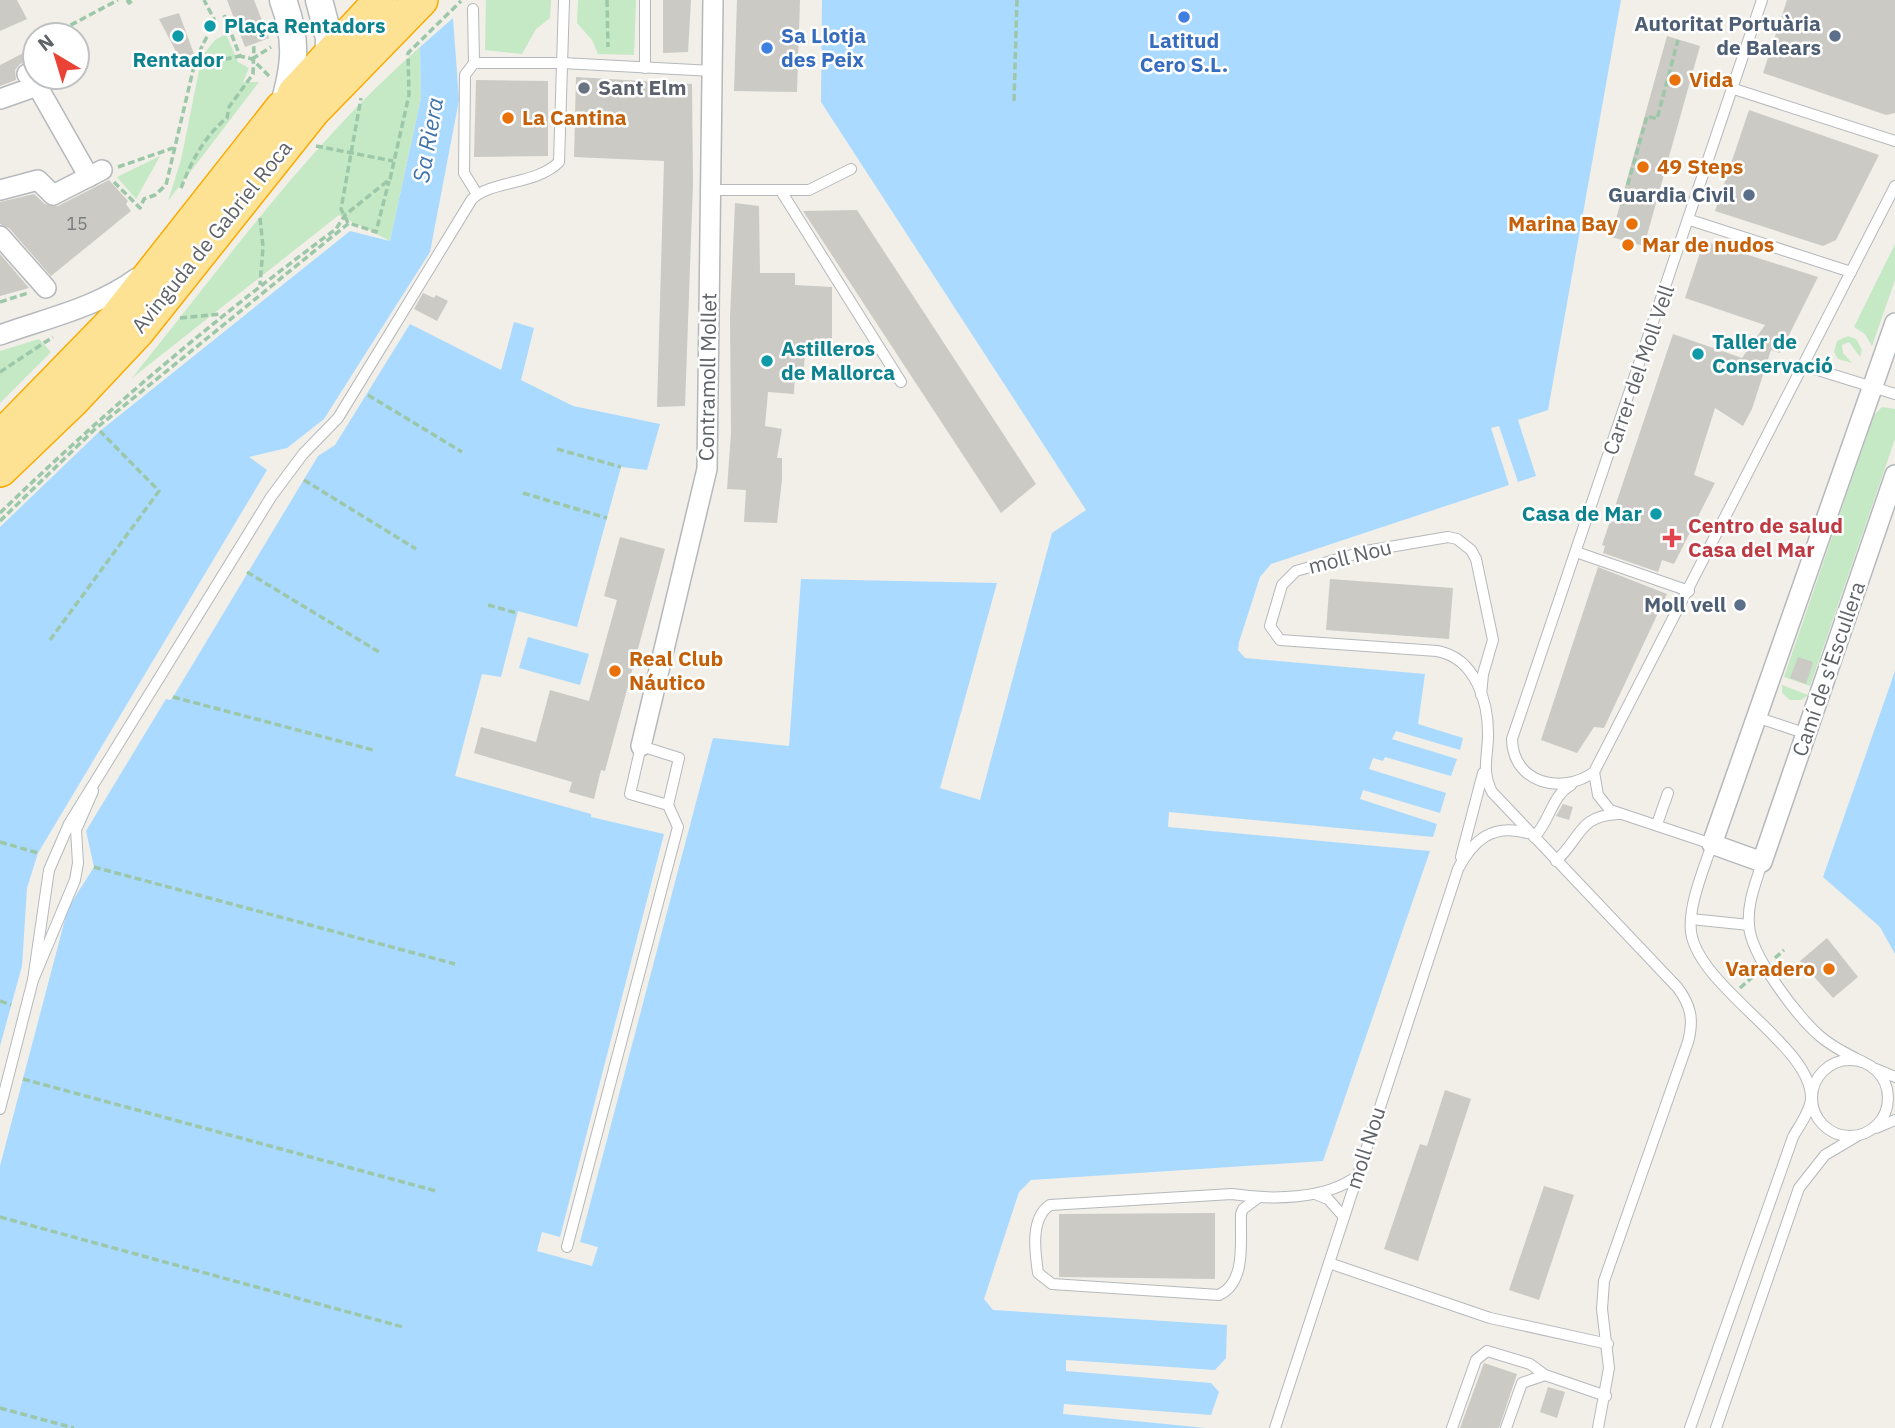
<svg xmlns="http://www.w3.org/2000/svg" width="1895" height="1428" font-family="'IBM Plex Sans',sans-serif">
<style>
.green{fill:#c5e8c5}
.water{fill:#aadaff}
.building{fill:#cccac5}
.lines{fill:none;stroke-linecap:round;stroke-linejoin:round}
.lane-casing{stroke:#b5b8bc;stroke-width:12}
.street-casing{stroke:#b5b8bc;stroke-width:22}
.secondary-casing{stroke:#b6babf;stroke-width:29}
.highway-casing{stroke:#f9ab00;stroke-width:36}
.path{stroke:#9cc7a9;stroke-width:3.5;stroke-dasharray:7 3.5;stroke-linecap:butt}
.lane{stroke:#fff;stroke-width:10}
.street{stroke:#fff;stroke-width:19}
.secondary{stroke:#fff;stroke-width:26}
.highway{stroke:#fde293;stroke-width:33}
.shop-dot{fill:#3f7fe0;stroke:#fff;stroke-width:2.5}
.culture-dot{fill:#0f9aa8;stroke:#fff;stroke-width:2.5}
.service-dot{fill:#5c6f8a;stroke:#fff;stroke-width:2.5}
.food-dot{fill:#e8710a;stroke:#fff;stroke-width:2.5}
.worship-dot{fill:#6b7280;stroke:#fff;stroke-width:2.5}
.health-dot{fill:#e0444e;stroke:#fff;stroke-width:2.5}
.labels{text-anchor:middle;stroke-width:5;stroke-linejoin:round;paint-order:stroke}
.number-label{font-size:18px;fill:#7a7d7f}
.service-label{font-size:21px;font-weight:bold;fill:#4e5e75;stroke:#fff;text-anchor:end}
.culture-label{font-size:21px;font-weight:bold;fill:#0d838f;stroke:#fff;text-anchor:start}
.shop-label{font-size:21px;font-weight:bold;fill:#366cbe;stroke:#fff;text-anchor:start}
.food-label{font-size:21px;font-weight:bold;fill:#c56008;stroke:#fff;text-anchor:start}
.worship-label{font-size:21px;font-weight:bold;fill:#5b616d;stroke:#fff;text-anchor:start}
.street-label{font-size:21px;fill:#5f6368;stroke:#fff}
.health-label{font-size:21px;font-weight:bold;fill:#be3a42;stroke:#fff;text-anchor:start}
.water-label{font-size:23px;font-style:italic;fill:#4174aa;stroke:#fff}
</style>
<rect width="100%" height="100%" fill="#f1efe8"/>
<!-- green -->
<g class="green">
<polygon points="486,0 551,0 550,18 536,29 522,54 485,50"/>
<polygon points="578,0 636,0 634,55 598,54 592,40 577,23"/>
<polygon points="226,34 238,62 249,68 243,82 259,82 168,201 181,160 202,56 215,40"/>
<path d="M420,47L421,98L390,241L339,215L132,378C224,264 309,144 420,47Z"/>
<polygon points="160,156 136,199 117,177"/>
<polygon points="1895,244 1895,280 1872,346 1865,334 1854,327"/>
<polygon points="1848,336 1856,339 1862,350 1860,357 1849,342 1842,345 1843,353 1852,363 1838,359 1834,352 1837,341"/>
<polygon points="39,339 51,352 0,403 0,351"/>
<polygon points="1882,407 1895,409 1895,439 1810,686 1784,677 1874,415"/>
<polygon points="1782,685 1808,695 1801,700 1790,700 1782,693"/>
</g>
<!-- water -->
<g class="water">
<polygon points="822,0 1621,0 1548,410 1518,420 1536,476 1518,482 1499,426 1491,428 1509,485 1271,564 1260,577 1239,642 1238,650 1245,658 1425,674 1418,724 1463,738 1460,750 1396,731 1392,739 1457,759 1451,776 1385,757 1383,761 1373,758 1369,769 1446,793 1440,813 1363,790 1360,799 1437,824 1433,837 1169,812 1168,827 1430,851 1323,1161 1031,1180 1019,1192 984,1299 993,1310 1227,1325 1226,1358 1215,1370 1066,1360 1066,1371 1211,1383 1219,1392 1211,1415 1064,1404 1063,1414 1206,1428 0,1428 0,1166 68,908 94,867 86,831 166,699 170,700 173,697 318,456 335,445 410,324 501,370 514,322 534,328 521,380 573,406 660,424 647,470 621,467 577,627 518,611 501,677 482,674 455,776 591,814 591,817 664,834 560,1237 542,1232 537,1251 592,1266 598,1247 580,1242 713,738 789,746 801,579 997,583 940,788 980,800 1052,533 1086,510 821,102"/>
<polygon points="453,18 459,100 430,252 324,419 287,448 249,457 267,470 38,853 27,888 22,966 0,1046 0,527 100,431 350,231 390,241 421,98 420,47"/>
<polygon points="528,637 589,654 580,685 519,668"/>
<polygon points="1895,671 1895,954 1880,927 1823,877"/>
</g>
<!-- building -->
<g class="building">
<polygon points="0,0 17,0 27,19 0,31"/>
<polygon points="227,0 254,0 269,38 245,47"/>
<polygon points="663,0 691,0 688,52 663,53"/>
<polygon points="737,0 800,0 797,92 734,91"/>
<polygon points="1787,0 1895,0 1895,113 1886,115 1763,73"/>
<polygon points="179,13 194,54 180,59 159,19"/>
<polygon points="1667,36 1700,46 1644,246 1611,237"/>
<polygon points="35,47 35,65 26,62 20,64 15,70 16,80 0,86 0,65"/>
<polygon points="576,77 692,84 693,184 685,406 657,407 664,161 574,157"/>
<polygon points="476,80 548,81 548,156 474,157"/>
<polygon points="1749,110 1879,155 1836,240 1823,246 1715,211"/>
<polygon points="109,180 128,201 126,204 131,211 51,276 9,228 0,224 0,202 34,194 45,204 58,206"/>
<polygon points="735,203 759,206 760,273 795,273 795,285 832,287 832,355 805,353 804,367 795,368 794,394 768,392 765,426 782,429 777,458 782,458 782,480 777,523 744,522 746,490 727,489 731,433 730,317"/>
<polygon points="857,210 1036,484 1001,513 803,211"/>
<polygon points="1704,241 1818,277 1780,353 1771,350 1752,409 1743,426 1715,408 1694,475 1715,483 1674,564 1662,560 1658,572 1603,553 1605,546 1602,545 1673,334 1742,358 1765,325 1685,298"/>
<polygon points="0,254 29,288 0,296"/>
<polygon points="423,293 434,298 436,295 448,301 437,321 414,309"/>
<polygon points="620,537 665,549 605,771 601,770 594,799 569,792 572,782 474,753 481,727 536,742 550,690 589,701 617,600 604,596"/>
<polygon points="1598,567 1667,594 1604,728 1594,727 1577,753 1541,740"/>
<polygon points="1330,579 1453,588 1449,639 1326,630"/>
<polygon points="1798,657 1813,662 1806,684 1790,678"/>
<polygon points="1563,804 1573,807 1569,820 1556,816"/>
<polygon points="1827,938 1858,977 1833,998 1800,961"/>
<polygon points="1445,1090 1471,1099 1418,1261 1384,1249 1420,1144 1427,1146"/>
<polygon points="1544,1186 1574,1195 1539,1300 1509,1290"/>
<polygon points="1215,1213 1215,1279 1059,1277 1059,1214"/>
<polygon points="1484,1363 1517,1374 1499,1428 1460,1428"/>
<polygon points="1548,1387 1565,1392 1557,1418 1540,1412"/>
</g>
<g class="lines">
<defs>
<g id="lane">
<path d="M1762,0L1512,739C1513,784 1562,795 1594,772L1895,186"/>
<polyline points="473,9 474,63 562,63 713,71"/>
<polyline points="474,63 465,75 464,173 477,194"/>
<polyline points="645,68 645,0"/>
<polyline points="1734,89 1895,141"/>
<polyline points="713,190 809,190 851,169"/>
<polyline points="781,191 901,382"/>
<polyline points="1690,220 1851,272"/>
<polyline points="1805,366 1895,394"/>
<polyline points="1576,552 1689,591"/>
<path d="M1481,695L1483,674L1493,640L1476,559L1471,550L1457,539L1448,537L1366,551L1296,571L1282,585L1270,626L1280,640L1437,651C1476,658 1489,703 1488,738C1487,758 1482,773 1492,792L1677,987C1691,1005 1694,1020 1688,1042L1604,1281L1602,1309L1609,1368L1598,1428"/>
<polyline points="1756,717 1807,734"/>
<polygon points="641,746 679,758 668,805 630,794"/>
<path d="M1594,772L1598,795L1610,810L1712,844C1704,869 1688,905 1691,932C1699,988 1812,1046 1811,1098C1811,1110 1799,1126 1793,1137L1690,1428"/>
<polyline points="1657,824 1668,793"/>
<path d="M1534,837C1550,822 1551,796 1571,785"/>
<polyline points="1461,857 1483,773"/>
<path d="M1556,861C1582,837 1578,816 1618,814"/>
<path d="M1762,862C1756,883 1747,903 1749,925C1750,955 1799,1019 1821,1037C1834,1048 1849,1055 1863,1062"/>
<polyline points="1691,919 1749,925"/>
<path d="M33,980L49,870L69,824L271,497L303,454L338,418L472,199C492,180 536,185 559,162L564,0"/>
<circle cx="1850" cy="1098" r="38"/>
<polyline points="1876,1069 1895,1077"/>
<polyline points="0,1109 33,980 75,880 78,863 76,830 93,791"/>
<polyline points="1876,1128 1895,1120"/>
<polyline points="1315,1194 1328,1199 1344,1217"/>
<path d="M1259,1197L1243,1209L1241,1214C1240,1240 1247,1282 1219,1295L1052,1284L1038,1273C1035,1252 1030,1218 1050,1205L1232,1194C1270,1200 1326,1200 1357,1176"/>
<polyline points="567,1247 678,827 668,805"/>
<polyline points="1329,1263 1490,1318 1608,1344"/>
<path d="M1275,1428L1458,869C1473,840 1493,823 1527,833"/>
<polyline points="1452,1428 1476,1360 1487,1351 1530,1364 1545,1375 1606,1396"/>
<polyline points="1506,1428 1522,1383 1545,1375"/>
<polyline points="1716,1428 1799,1188 1825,1155 1857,1136"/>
</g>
<g id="street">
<polyline points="27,74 39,89 89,177"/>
<polyline points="0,99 37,86"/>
<polyline points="0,190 38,180 53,195 102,170"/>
<polyline points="0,236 46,288"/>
<polyline points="1895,323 1712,844 1762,862 1895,475"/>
<path d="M0,335C47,318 96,308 137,278"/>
<polyline points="641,746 707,469 713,0"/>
</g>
<g id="secondary">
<polyline points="319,0 329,38 328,67"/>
<path d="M283,107C295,66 298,41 283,0"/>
</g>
<g id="highway">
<polyline points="294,94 381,0"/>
<polyline points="0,438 115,320 282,108"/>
<polyline points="0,470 74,399 137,332 313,111 421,0"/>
</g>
</defs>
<!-- lane casing -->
<use href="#lane" class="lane-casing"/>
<!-- street casing -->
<use href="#street" class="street-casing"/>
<!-- secondary casing -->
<use href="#secondary" class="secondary-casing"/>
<!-- highway casing -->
<use href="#highway" class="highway-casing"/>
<!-- path -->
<g class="path">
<polyline points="127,0 129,3 133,0"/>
<polyline points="607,0 608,47"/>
<polyline points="224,15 240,56 252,59 269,76"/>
<polyline points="52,35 118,0"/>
<polyline points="24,50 35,45"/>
<polyline points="252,59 271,47"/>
<polyline points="194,66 240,56"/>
<polyline points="1014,101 1017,0"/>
<polyline points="316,146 393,161"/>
<polyline points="118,167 173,148"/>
<path d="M114,182L140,208L144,199L155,195L166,185L194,66C199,49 209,36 214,19L204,0"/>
<path d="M181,188C191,162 205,135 227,118L229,107L253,74L254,44"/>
<polyline points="1622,205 1647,116 1657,119 1678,40"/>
<polyline points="260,218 263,247 260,285"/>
<polyline points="348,223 341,209 361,98"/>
<polyline points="0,302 28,293"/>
<polyline points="180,318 221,314"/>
<polyline points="0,372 53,337"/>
<polyline points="368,395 462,452"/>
<polyline points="557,449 621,467"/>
<polyline points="304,480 416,549"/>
<polyline points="523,493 607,518"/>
<path d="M0,513C106,410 217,317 336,229L345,215L390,179L409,95L408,53L461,1"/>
<polyline points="0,521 94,430 349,223 376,232 389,181"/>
<polyline points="247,572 379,652"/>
<polyline points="488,605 517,613"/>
<polyline points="50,640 159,491 100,431"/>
<polyline points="173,697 373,750"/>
<polyline points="0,842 38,853"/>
<polyline points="94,867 455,964"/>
<polyline points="1775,958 1784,950"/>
<polyline points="1740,988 1756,974"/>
<polyline points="0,1001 11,1005"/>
<polyline points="23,1079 436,1191"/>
<polyline points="0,1217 403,1327"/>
<polyline points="0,1408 74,1428"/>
</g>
<!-- lane -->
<use href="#lane" class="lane"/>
<!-- street -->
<use href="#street" class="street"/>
<!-- secondary -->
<use href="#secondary" class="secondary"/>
<!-- highway -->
<use href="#highway" class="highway"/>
</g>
<!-- markers -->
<g class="shop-dot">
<circle cx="1184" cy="17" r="7"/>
<circle cx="767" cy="48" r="7"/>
</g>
<g class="culture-dot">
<circle cx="210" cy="26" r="7"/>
<circle cx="178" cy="36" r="7"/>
<circle cx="1698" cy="354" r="7"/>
<circle cx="767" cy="361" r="7"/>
<circle cx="1656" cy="514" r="7"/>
</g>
<g class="service-dot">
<circle cx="1835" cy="36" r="7"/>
<circle cx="1749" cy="195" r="7"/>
<circle cx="1740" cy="605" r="7"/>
</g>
<g class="food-dot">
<circle cx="1675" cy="80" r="7"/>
<circle cx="508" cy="118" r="7"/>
<circle cx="1643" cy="167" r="7"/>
<circle cx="1632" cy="224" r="7"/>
<circle cx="1628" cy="245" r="7"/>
<circle cx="615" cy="671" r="7"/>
<circle cx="1829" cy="969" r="7"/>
</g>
<circle class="worship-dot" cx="584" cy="88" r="7"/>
<path class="health-dot" d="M1668.5 527.5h7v7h7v7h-7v7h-7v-7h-7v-7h7z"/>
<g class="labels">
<!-- number labels -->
<g class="number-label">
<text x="77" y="230">15</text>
</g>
<!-- service labels -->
<g class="service-label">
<text x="1821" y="31">Autoritat Portuària<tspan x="1821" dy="24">de Balears</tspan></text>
<text x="1735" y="202">Guardia Civil</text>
<text x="1726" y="612">Moll vell</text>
</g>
<!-- culture labels -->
<g class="culture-label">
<text x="224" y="33">Plaça Rentadors</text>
<text x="178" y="67" text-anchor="middle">Rentador</text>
<text x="1712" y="349">Taller de<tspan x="1712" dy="24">Conservació</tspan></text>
<text x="781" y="356">Astilleros<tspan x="781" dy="24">de Mallorca</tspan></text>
<text x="1642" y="521" text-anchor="end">Casa de Mar</text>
</g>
<!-- shop labels -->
<g class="shop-label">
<text x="781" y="43">Sa Llotja<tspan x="781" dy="24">des Peix</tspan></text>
<text x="1184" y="48" text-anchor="middle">Latitud<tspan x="1184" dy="24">Cero S.L.</tspan></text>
</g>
<!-- food labels -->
<g class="food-label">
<text x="1689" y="87">Vida</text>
<text x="522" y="125">La Cantina</text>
<text x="1657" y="174">49 Steps</text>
<text x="1618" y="231" text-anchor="end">Marina Bay</text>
<text x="1642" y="252">Mar de nudos</text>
<text x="629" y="666">Real Club<tspan x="629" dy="24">Náutico</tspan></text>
<text x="1815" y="976" text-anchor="end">Varadero</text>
</g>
<!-- worship labels -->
<g class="worship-label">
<text x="598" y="95">Sant Elm</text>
</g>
<!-- street labels -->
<g class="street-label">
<text transform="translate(212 237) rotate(-51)" y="7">Avinguda de Gabriel Roca</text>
<text transform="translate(1639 370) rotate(-71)" y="7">Carrer del Moll Vell</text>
<text transform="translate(708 377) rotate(-89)" y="7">Contramoll Mollet</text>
<text transform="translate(1350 557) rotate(-14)" y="7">moll Nou</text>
<text transform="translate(1829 669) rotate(-71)" y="7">Camí de s'Escullera</text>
<text transform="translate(1366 1148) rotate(-72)" y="7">moll Nou</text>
</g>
<!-- health labels -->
<g class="health-label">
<text x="1688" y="533">Centro de salud<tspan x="1688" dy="24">Casa del Mar</tspan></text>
</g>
<!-- water labels -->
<g class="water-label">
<text transform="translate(428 140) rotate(-80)" y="8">Sa Riera</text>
</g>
</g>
<!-- north arrow -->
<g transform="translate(56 56) rotate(322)"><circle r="33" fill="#ffffff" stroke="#bfc1c3" stroke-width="2"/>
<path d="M0-5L12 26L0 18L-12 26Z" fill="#ea4335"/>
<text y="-10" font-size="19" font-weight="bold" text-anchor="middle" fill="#5f6368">N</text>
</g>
</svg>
